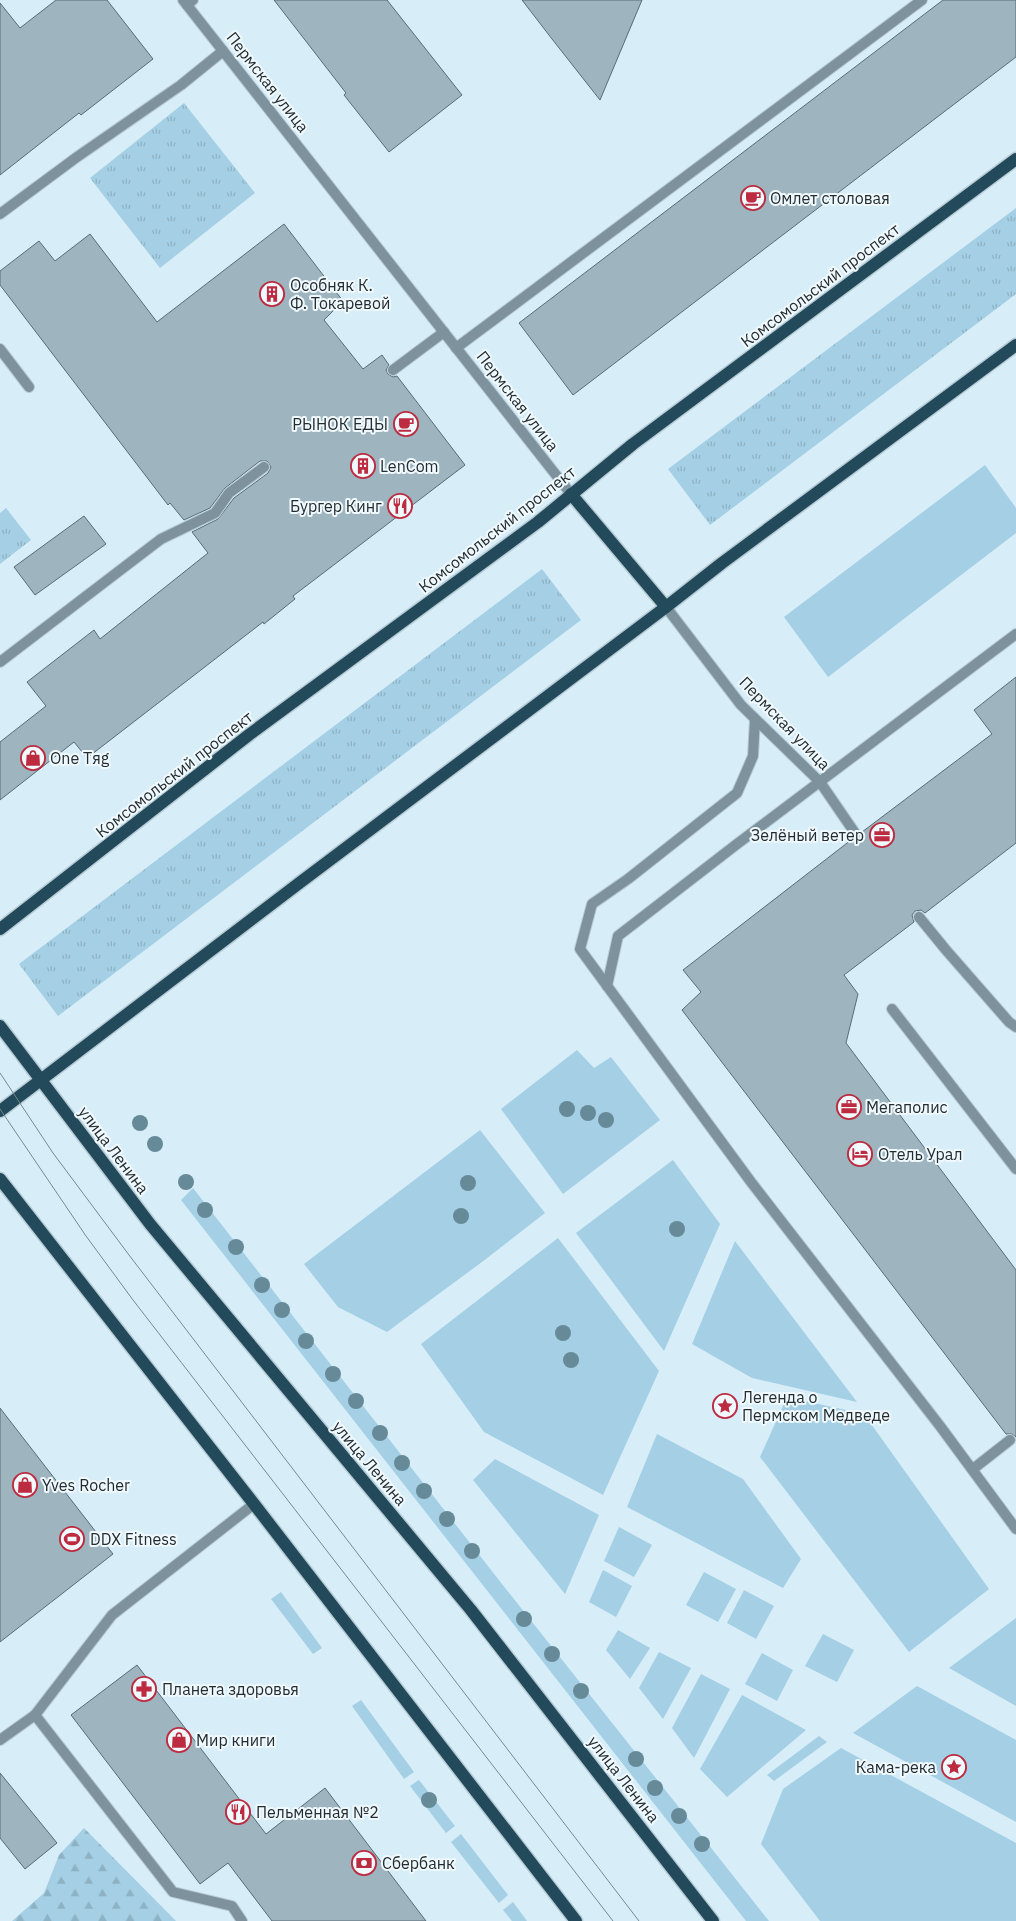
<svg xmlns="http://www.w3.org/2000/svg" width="1016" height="1921" font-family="'IBM Plex Sans',sans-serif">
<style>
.green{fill:#a4cfe4}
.forest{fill:url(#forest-firs)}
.park{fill:url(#park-tufts)}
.building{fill:#9eb4be;stroke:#586d76}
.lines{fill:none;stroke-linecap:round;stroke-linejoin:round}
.lane-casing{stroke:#b7cbd5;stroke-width:12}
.street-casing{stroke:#b7cbd5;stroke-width:12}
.primary-casing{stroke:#b7cbd5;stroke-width:15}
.lane{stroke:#7d929c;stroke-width:10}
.street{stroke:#7d929c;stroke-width:10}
.primary{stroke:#224a5b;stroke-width:12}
.tram{stroke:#798990;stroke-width:1}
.tree{fill:#678a99}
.labels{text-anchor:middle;stroke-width:4;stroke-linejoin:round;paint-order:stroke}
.street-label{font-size:16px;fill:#232c30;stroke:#f0f9fd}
.poi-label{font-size:16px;fill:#232c30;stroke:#f0f9fd;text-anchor:start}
</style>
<defs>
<pattern id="forest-firs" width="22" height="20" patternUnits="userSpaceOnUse" patternTransform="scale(1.25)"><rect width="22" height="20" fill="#a4cfe4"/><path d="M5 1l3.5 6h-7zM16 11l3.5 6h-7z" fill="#8db2c4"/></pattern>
<pattern id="park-tufts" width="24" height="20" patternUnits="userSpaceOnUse" patternTransform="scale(1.25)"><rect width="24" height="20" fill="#a4cfe4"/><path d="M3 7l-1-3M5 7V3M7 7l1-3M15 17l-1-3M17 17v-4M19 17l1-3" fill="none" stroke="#8db2c4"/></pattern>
</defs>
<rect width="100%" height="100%" fill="#d7eef9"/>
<!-- green -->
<g class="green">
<polygon points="985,465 1016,508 1016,533 828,677 784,617"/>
<polygon points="577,1050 594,1068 611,1057 660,1120 563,1194 501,1109"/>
<polygon points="480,1130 545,1213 482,1262 387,1332 338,1307 304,1264"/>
<polygon points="673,1160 720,1224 664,1351 576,1233"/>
<polygon points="193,1188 502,1584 769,1921 746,1921 181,1200"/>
<polygon points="558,1238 659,1371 603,1495 484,1432 421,1344"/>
<polygon points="735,1241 857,1402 752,1378 692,1344"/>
<polygon points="787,1397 864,1414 989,1589 909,1652 760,1457"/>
<polygon points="657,1434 743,1479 801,1559 783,1588 627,1507"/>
<polygon points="495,1459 599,1515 565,1594 473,1480"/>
<polygon points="619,1527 652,1545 634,1577 604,1561"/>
<polygon points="603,1570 632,1586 616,1617 589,1602"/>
<polygon points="704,1572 736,1589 718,1622 686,1605"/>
<polygon points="744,1590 774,1606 756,1639 727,1623"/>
<polygon points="281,1592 322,1648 313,1654 271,1599"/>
<polygon points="1016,1618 1016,1706 949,1668"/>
<polygon points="618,1630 650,1648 630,1679 606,1650"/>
<polygon points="823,1634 854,1650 837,1682 805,1666"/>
<polygon points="659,1652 691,1668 663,1719 639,1688"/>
<polygon points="762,1653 793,1670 777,1701 745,1684"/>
<polygon points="701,1674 730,1689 694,1758 672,1728"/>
<polygon points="917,1686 1016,1740 1016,1822 853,1733"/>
<polygon points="742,1695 806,1730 727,1797 700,1769"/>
<polygon points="361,1700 414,1772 404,1779 352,1706"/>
<polygon points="819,1736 827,1742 774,1781 767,1775"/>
<polygon points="841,1748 1016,1843 1016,1921 820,1921 761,1844 783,1789"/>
<polygon points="419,1780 455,1826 446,1833 410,1786"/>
<polygon points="461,1834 508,1895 499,1903 451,1842"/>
<polygon points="513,1902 527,1921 512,1921 503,1910"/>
</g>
<!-- forest -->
<polygon class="forest" points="84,1828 176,1921 12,1921 44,1893 59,1855"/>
<!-- park -->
<g class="park">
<polygon points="184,103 255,193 160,268 90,178"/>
<polygon points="1016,208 1016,294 710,525 668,469"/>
<polygon points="6,508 31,540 0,564 0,513"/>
<polygon points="542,569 581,620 58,1016 19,964"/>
</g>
<!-- building -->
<g class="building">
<polygon points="56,0 107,0 153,59 81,115 79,113 0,175 0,3 20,28"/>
<polygon points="274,0 387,0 462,95 389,152 344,95 346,93"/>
<polygon points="522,0 642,0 600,100 552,39"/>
<polygon points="943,0 1016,0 1016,57 573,395 519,323"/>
<polygon points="284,224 343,301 324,320 363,369 382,355 389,365 386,370 388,374 393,377 397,376 465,465 293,596 295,599 264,624 263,622 87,758 74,742 0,800 0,742 46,706 27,682 94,630 100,639 208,553 192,532 218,519 234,498 268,473 271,467 267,461 260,461 225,488 210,508 184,520 170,503 168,505 0,285 0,271 39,241 55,261 90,234 157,322"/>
<polygon points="84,516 106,544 35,595 14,567"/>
<polygon points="1016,677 1016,843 925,913 921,910 915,911 912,915 914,922 844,975 858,994 846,1043 1016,1270 1016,1437 1012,1434 1006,1434 682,1010 701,992 683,970 851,840 857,843 861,841 864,836 862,832 992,734 974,710"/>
<polygon points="0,1408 113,1554 0,1642"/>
<polygon points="137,1665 266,1834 325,1788 426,1921 272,1921 228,1863 200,1884 71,1715"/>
<polygon points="0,1773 57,1843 25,1869 0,1838"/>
</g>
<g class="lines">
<defs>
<g id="lane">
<polyline points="187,5 193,0"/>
<polyline points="0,214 77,157 181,85 223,51"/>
<polyline points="456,348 922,0"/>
<polyline points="0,349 29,387"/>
<polyline points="393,370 444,332"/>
<polyline points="666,607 741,705 820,782 857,836"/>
<polyline points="0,662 161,539 215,513 229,493 264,467"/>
<polyline points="755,719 753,756 737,793 628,879 592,904 580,949 751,1182 940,1426 1016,1529"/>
<polyline points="919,917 946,950 1009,1022 1016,1027"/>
<polyline points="607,986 618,936 737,844 1016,634"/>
<polyline points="892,1009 1016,1169"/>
<polyline points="973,1469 1010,1440"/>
<polyline points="35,1715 173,1892 232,1906 242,1921"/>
<polyline points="0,1740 35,1715 112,1615 254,1504"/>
</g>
<polyline id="street" points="183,0 571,494"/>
<g id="primary">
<polyline points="571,494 666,607"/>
<polyline points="0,929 250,734 538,522 633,444 1016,159"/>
<polyline points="0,1026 150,1224 471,1610 713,1921"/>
<polyline points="0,1111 298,884 666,607 722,563 1016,345"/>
<polyline points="0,1179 254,1504 576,1921"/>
</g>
</defs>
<!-- lane casing -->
<use href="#lane" class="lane-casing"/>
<!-- street casing -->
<use href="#street" class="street-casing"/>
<!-- primary casing -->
<use href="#primary" class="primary-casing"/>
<!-- lane -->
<use href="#lane" class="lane"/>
<!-- street -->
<use href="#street" class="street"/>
<!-- primary -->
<use href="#primary" class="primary"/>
<!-- tram -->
<g class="tram">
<polyline points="0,1073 53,1153 129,1255 639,1921"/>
<polyline points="0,1109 86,1236 133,1300 613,1921"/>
</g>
</g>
<!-- trees -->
<g class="tree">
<circle cx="567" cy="1109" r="8"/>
<circle cx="588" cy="1113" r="8"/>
<circle cx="606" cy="1120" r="8"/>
<circle cx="140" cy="1123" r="8"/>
<circle cx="155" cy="1144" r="8"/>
<circle cx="186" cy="1182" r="8"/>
<circle cx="468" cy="1183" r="8"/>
<circle cx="205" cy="1210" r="8"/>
<circle cx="461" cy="1216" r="8"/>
<circle cx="677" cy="1229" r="8"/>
<circle cx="236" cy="1247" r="8"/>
<circle cx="262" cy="1285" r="8"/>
<circle cx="282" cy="1310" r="8"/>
<circle cx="563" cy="1333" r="8"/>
<circle cx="306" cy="1341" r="8"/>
<circle cx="571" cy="1360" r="8"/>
<circle cx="333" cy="1374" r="8"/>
<circle cx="356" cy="1401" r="8"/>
<circle cx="380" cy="1433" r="8"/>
<circle cx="402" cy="1463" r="8"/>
<circle cx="424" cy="1491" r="8"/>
<circle cx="447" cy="1519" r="8"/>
<circle cx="472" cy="1551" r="8"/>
<circle cx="524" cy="1619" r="8"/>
<circle cx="552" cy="1654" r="8"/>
<circle cx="581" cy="1691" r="8"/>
<circle cx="636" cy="1759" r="8"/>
<circle cx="655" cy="1788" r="8"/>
<circle cx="429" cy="1800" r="8"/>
<circle cx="679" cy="1816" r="8"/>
<circle cx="702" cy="1844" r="8"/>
</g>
<!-- icons -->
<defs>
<symbol id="cafe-ring" viewBox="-11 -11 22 22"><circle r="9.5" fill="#f0f9fd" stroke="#bc2b40" stroke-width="1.5"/><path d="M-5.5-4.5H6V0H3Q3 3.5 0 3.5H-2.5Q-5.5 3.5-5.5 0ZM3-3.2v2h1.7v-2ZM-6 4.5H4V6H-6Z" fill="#bc2b40"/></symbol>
<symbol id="building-ring" viewBox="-11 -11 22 22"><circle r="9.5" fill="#f0f9fd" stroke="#bc2b40" stroke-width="1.5"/><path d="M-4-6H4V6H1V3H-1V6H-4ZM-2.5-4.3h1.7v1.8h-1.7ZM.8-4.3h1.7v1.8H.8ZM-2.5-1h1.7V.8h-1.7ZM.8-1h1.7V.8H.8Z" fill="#bc2b40"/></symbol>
<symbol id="restaurant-ring" viewBox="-11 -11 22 22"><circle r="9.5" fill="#f0f9fd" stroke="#bc2b40" stroke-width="1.5"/><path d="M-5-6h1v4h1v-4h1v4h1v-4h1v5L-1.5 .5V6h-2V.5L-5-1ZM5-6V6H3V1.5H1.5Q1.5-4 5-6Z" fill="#bc2b40"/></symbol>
<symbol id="shop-ring" viewBox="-11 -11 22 22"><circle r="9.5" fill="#f0f9fd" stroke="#bc2b40" stroke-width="1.5"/><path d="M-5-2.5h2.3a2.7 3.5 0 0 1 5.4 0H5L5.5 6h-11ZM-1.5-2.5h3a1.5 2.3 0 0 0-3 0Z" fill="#bc2b40"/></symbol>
<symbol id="office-ring" viewBox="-11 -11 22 22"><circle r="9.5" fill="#f0f9fd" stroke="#bc2b40" stroke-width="1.5"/><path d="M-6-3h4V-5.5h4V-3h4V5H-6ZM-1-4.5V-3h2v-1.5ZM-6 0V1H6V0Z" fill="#bc2b40"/></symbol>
<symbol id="hotel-ring" viewBox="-11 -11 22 22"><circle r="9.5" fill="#f0f9fd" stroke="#bc2b40" stroke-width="1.5"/><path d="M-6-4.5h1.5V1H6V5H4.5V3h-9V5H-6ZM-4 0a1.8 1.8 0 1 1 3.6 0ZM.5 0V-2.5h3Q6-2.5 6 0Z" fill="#bc2b40"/></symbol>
<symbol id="sight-ring" viewBox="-11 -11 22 22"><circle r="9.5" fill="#f0f9fd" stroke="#bc2b40" stroke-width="1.5"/><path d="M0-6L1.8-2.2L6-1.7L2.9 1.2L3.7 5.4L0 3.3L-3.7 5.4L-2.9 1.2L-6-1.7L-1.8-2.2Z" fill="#bc2b40"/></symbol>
<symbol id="stadium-ring" viewBox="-11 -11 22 22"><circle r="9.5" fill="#f0f9fd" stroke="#bc2b40" stroke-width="1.5"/><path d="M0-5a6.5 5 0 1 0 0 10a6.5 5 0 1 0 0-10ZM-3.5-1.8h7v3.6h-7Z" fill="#bc2b40"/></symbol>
<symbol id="pharmacy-ring" viewBox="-11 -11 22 22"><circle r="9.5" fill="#f0f9fd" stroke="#bc2b40" stroke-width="1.5"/><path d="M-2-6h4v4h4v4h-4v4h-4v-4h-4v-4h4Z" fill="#bc2b40"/></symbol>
<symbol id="bank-ring" viewBox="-11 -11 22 22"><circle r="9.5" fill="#f0f9fd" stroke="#bc2b40" stroke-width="1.5"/><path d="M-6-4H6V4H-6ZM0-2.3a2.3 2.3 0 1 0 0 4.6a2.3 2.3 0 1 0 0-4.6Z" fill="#bc2b40"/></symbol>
</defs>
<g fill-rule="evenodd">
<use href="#cafe-ring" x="739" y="184" width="28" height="28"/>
<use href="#building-ring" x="258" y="280" width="28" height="28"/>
<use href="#cafe-ring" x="392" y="410" width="28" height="28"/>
<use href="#building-ring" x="349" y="452" width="28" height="28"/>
<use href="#restaurant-ring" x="386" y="492" width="28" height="28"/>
<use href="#shop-ring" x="19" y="744" width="28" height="28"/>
<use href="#office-ring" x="868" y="821" width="28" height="28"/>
<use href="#office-ring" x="835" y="1093" width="28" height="28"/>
<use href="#hotel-ring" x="846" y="1140" width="28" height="28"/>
<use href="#sight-ring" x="711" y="1392" width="28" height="28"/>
<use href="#shop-ring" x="11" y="1471" width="28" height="28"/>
<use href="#stadium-ring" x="58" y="1525" width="28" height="28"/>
<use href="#pharmacy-ring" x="130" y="1675" width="28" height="28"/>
<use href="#shop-ring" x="165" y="1726" width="28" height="28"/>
<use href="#sight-ring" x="940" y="1753" width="28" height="28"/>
<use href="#restaurant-ring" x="224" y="1798" width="28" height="28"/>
<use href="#bank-ring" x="350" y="1849" width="28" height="28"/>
</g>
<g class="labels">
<!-- street labels -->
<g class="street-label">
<text transform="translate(268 82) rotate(52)" y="6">Пермская улица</text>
<text transform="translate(820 285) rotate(-37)" y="6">Комсомольский проспект</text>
<text transform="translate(518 401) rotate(52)" y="6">Пермская улица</text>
<text transform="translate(497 529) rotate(-38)" y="6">Комсомольский проспект</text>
<text transform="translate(785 723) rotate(46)" y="6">Пермская улица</text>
<text transform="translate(174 774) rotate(-38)" y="6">Комсомольский проспект</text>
<text transform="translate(114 1150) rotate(53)" y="6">улица Ленина</text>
<text transform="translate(370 1463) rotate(50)" y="6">улица Ленина</text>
<text transform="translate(624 1779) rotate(52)" y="6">улица Ленина</text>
</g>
<!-- poi labels -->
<g class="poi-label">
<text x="770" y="204">Омлет столовая</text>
<text x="290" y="291">Особняк К.<tspan x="290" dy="18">Ф. Токаревой</tspan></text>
<text x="388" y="430" text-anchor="end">РЫНОК ЕДЫ</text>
<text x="380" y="472">LenCom</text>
<text x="382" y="512" text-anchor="end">Бургер Кинг</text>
<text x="50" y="764">One Tяg</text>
<text x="864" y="841" text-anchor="end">Зелёный ветер</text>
<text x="866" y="1113">Мегаполис</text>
<text x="878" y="1160">Отель Урал</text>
<text x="742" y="1403">Легенда о<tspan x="742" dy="18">Пермском Медведе</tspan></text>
<text x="42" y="1491">Yves Rocher</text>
<text x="90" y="1545">DDX Fitness</text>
<text x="162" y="1695">Планета здоровья</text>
<text x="196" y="1746">Мир книги</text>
<text x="936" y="1773" text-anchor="end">Кама-река</text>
<text x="256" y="1818">Пельменная №2</text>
<text x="382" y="1869">Сбербанк</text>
</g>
</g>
</svg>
